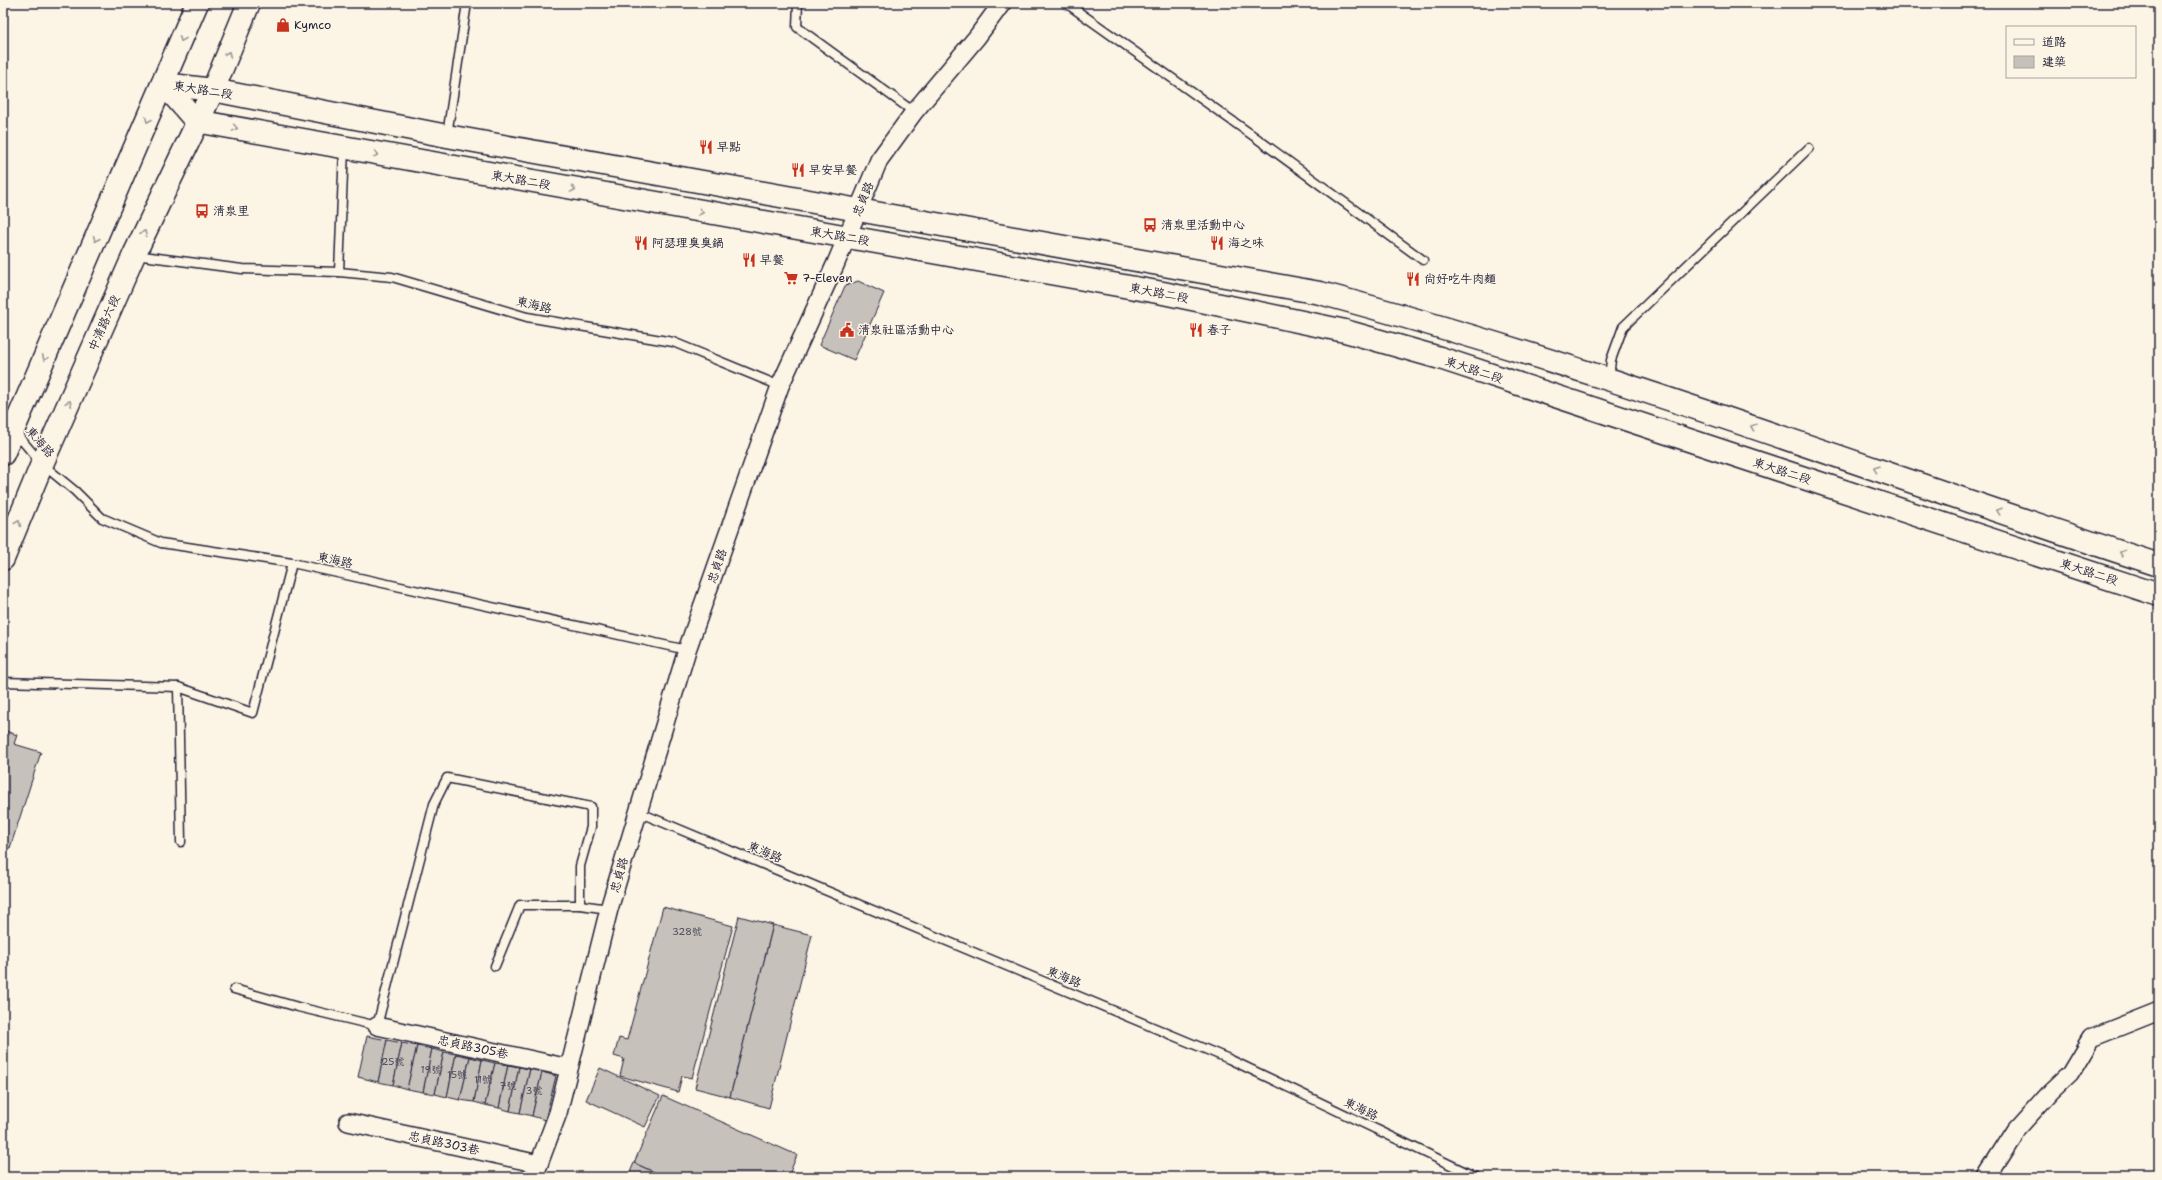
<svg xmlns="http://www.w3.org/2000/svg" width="2162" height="1180" font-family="'Shantell Sans','LXGW WenKai TC',sans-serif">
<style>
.building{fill:#c6c1bb;stroke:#22223b}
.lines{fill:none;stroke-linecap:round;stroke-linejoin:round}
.lane-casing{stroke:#22223b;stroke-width:11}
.street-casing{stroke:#22223b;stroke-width:20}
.secondary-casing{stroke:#22223b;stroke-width:25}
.primary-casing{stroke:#22223b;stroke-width:25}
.lane{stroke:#fcf5e5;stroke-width:8}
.street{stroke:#fcf5e5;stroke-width:17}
.secondary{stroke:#fcf5e5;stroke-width:22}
.primary{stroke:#fcf5e5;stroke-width:22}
.oneway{stroke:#9a9698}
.labels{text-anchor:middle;stroke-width:3;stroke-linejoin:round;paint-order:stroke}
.number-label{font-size:10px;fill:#4b4a5b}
.poi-label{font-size:12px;fill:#22223b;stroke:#fcf5e5;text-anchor:start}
.street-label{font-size:12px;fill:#22223b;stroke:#fcf5e5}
</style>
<rect width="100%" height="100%" fill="#fcf5e5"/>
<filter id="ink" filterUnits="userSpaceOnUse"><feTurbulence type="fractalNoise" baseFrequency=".025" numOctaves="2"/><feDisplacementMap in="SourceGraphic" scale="8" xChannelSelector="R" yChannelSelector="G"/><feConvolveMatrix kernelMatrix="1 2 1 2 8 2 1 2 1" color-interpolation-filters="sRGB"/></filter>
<g filter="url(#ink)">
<!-- building -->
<g class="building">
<polygon points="858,281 884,293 854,360 819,345 845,286"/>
<polygon points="3,730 17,735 14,744 41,752 10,848 3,846"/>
<polygon points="663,907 733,926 692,1078 682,1076 678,1092 620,1076 624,1059 614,1056 619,1038 627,1040"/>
<polygon points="739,916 773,925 730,1097 695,1088"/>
<polygon points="773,925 812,935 769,1108 730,1097"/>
<polygon points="367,1036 387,1040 378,1082 358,1077"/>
<polygon points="387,1040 402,1043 393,1085 378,1082"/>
<polygon points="402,1043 417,1046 407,1089 393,1085"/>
<polygon points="417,1046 432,1049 423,1092 407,1089"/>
<polygon points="432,1049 444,1052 435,1094 423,1092"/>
<polygon points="444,1052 456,1054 447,1097 435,1094"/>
<polygon points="456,1054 470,1057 460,1100 447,1097"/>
<polygon points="470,1057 482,1060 474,1102 460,1100"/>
<polygon points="482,1060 495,1063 485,1105 474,1102"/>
<polygon points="495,1063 508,1065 499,1108 485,1105"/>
<polygon points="508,1065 519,1067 510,1111 499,1108"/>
<polygon points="519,1067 530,1069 520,1113 510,1111"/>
<polygon points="600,1068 660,1096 645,1127 586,1100"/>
<polygon points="530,1069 542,1072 532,1116 520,1113"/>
<polygon points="542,1072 556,1076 545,1120 532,1116"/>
<polygon points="663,1096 797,1155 788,1177 665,1177 634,1163"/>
<polygon points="634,1163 665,1177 628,1177"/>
</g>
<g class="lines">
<defs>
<g id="lane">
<polyline points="798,3 797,27 914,112"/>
<polyline points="1066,3 1255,137 1423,260"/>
<polyline points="447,135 467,3"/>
<polyline points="135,255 242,269 339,272 392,277 527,317 673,342 780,386"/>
<polyline points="339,272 344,148"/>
<polyline points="1609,378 1611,360 1623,327 1809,148"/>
<polyline points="14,431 42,464 75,491 102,518 161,543 292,563 687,650"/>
<polyline points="3,682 178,687 253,713 292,563"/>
<polyline points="178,687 181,842"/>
<polyline points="638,812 1229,1059 1476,1177"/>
<polyline points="495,966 520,905 580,905 609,909"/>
<polyline points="234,989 298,1007 377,1026 434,804 447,778 591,807 591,827 580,866 580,905"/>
</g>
<g id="street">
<polyline points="377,1026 569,1068"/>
<polyline points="348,1122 539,1164"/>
<polyline points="534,1177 558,1113 609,909 687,650 780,386 836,263 879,160 914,112 977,37 1002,3"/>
<polyline points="1986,1177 2016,1130 2051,1091 2070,1073 2091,1038 2159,1011"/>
</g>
<g id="secondary">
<polyline points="164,84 196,121 1163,293 1345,331 1440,358 2159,595"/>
<path d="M164,84L213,90L447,136L1320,293C1604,369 1880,474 2159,565"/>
</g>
<g id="primary">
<polyline points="3,454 197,3"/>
<polyline points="3,559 42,464 134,255 213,90 249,3"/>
</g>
</defs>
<!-- lane casing -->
<use href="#lane" class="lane-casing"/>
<!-- street casing -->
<use href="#street" class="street-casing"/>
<!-- secondary casing -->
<use href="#secondary" class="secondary-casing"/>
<!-- primary casing -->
<use href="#primary" class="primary-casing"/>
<!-- lane -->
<use href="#lane" class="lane"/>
<!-- street -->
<use href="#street" class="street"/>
<!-- secondary -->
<use href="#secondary" class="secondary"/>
<!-- primary -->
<use href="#primary" class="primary"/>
</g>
<!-- one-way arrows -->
<defs><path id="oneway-chevron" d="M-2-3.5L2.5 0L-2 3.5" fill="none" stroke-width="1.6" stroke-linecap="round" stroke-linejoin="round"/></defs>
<g class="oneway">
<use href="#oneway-chevron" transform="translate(182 39) rotate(112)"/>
<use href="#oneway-chevron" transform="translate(228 54) rotate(-67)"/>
<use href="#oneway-chevron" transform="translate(148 120) rotate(113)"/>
<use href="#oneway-chevron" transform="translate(235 128) rotate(10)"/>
<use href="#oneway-chevron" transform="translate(376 154) rotate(10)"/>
<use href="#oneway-chevron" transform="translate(573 189) rotate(10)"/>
<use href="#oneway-chevron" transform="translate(701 212) rotate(10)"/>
<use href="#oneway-chevron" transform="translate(144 233) rotate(-65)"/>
<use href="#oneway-chevron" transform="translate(96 239) rotate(113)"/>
<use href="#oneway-chevron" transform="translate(45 358) rotate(113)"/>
<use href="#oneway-chevron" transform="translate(69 403) rotate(-66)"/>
<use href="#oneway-chevron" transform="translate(1753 427) rotate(-161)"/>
<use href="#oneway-chevron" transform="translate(1876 469) rotate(-161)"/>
<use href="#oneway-chevron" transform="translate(1999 511) rotate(-161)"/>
<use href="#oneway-chevron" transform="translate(18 523) rotate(-67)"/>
<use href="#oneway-chevron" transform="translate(2122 553) rotate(-161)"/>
</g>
</g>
<!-- icons -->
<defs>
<symbol id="shop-bare" viewBox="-9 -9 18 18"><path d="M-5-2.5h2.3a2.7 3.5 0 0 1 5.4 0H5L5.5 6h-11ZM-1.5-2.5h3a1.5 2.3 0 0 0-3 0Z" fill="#c8321e" stroke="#fcf5e5" stroke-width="2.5" paint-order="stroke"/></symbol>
<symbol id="restaurant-bare" viewBox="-9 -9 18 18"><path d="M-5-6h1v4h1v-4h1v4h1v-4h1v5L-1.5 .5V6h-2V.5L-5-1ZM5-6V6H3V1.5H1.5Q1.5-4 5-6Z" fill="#c8321e" stroke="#fcf5e5" stroke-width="2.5" paint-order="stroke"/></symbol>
<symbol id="bus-bare" viewBox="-9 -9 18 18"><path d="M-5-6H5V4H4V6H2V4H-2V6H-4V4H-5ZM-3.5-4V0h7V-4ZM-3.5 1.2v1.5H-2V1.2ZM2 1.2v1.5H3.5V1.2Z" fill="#c8321e" stroke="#fcf5e5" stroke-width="2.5" paint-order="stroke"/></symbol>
<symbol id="supermarket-bare" viewBox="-9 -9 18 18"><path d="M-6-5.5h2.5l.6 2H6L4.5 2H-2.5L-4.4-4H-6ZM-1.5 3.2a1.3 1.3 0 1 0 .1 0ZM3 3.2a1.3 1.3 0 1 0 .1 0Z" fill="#c8321e" stroke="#fcf5e5" stroke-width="2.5" paint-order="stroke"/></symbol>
<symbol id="civic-bare" viewBox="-9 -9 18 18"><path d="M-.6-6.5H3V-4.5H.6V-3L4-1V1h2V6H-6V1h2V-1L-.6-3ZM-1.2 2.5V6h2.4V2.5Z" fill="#c8321e" stroke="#fcf5e5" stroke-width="2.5" paint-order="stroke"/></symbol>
</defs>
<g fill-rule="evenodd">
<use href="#shop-bare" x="273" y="15" width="20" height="20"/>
<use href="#restaurant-bare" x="696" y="137" width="20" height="20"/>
<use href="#restaurant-bare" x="788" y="160" width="20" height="20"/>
<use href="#bus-bare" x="192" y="201" width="20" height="20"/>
<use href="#bus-bare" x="1140" y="215" width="20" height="20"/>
<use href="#restaurant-bare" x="631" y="233" width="20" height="20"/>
<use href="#restaurant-bare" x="1207" y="233" width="20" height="20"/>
<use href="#restaurant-bare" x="739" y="250" width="20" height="20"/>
<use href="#supermarket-bare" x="781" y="268" width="20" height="20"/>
<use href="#restaurant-bare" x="1403" y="269" width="20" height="20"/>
<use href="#civic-bare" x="837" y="320" width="20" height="20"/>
<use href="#restaurant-bare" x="1186" y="320" width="20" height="20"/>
</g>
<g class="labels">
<!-- number labels -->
<g class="number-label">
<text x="687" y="935">328號</text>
<text x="393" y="1065">25號</text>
<text x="431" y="1073">19號</text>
<text x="457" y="1078">15號</text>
<text x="483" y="1083">11號</text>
<text x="508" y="1089">7號</text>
<text x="534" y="1094">3號</text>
</g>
<!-- poi labels -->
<g class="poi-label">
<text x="294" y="29">Kymco</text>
<text x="717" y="151">早點</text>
<text x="809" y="174">早安早餐</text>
<text x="213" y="215">清泉里</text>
<text x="1161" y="229">清泉里活動中心</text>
<text x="652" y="247">阿瑟理臭臭鍋</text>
<text x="1228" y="247">海之味</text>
<text x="760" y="264">早餐</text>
<text x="802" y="282">7-Eleven</text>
<text x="1424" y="283">尚好吃牛肉麵</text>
<text x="858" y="334">清泉社區活動中心</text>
<text x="1207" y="334">春子</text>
</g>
<!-- street labels -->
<g class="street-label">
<text transform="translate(203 90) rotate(9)" y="4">東大路二段</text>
<text transform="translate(521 180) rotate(10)" y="4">東大路二段</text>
<text transform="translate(863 199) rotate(-67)" y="4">忠貞路</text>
<text transform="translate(840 236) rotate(10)" y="4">東大路二段</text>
<text transform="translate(1159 293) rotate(11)" y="4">東大路二段</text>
<text transform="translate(534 305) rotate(13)" y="4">東海路</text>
<text transform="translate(104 323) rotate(-66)" y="4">中清路六段</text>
<text transform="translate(1474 370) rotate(18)" y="4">東大路二段</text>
<text transform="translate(40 442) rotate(49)" y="4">東海路</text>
<text transform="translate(1782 471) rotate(18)" y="4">東大路二段</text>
<text transform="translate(335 560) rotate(12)" y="4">東海路</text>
<text transform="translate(717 566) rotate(-71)" y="4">忠貞路</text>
<text transform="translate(2089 572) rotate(18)" y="4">東大路二段</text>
<text transform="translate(765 852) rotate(23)" y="4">東海路</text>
<text transform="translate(619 875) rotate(-74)" y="4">忠貞路</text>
<text transform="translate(1064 977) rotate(23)" y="4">東海路</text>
<text transform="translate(473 1047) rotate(12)" y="4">忠貞路305巷</text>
<text transform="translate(1361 1109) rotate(25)" y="4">東海路</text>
<text transform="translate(444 1143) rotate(12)" y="4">忠貞路303巷</text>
</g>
</g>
<!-- margin -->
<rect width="2162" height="1180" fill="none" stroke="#fcf5e5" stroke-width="16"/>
<rect x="8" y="8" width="2146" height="1164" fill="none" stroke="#22223b" stroke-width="1.5" filter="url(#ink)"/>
<!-- legend -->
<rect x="2006" y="26" width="130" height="52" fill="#fcf5e5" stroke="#a5a1a1"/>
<rect x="2014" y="39" width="20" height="6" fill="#fcf5e5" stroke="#a5a1a1"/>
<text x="2042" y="46" font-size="12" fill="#22223b">道路</text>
<rect x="2014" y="56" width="20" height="12" fill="#c6c1bb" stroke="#a5a1a1"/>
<text x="2042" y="66" font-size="12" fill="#22223b">建築</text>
</svg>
